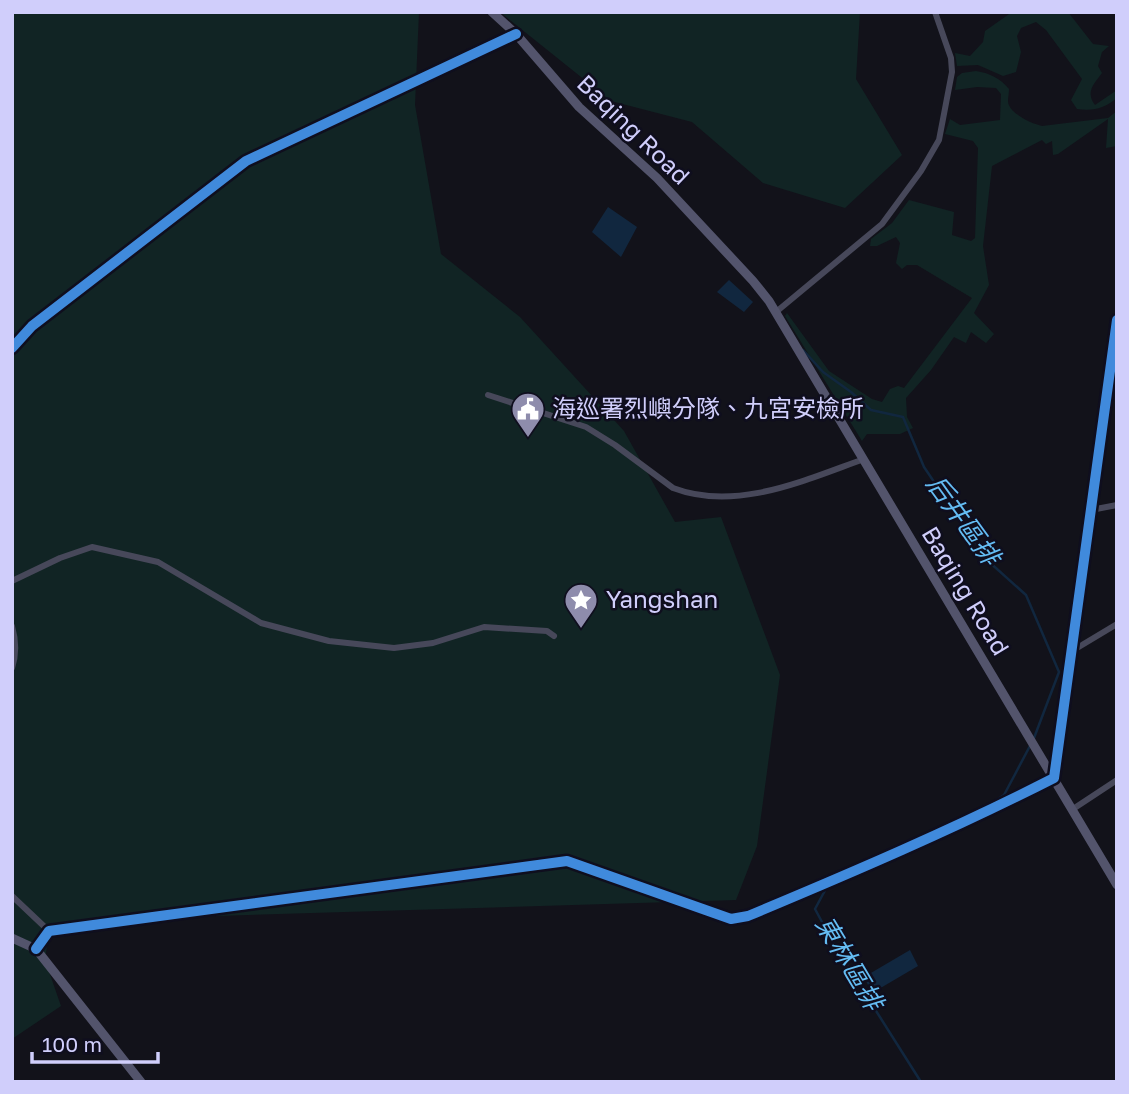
<svg xmlns="http://www.w3.org/2000/svg" width="1129" height="1094" font-family="'Golos Text','Noto Sans TC',sans-serif">
<style>
.green{fill:#112424}
.water{fill:#11273f}
.lines{fill:none;stroke-linecap:round;stroke-linejoin:round}
.stream{stroke:#11273f;stroke-width:2.5}
.street{stroke:#47485a;stroke-width:6}
.secondary{stroke:#53546c;stroke-width:9}
.cycleway-casing{stroke:#0f0e1e;stroke-width:15}
.cycleway{stroke:#408adc;stroke-width:10}
.labels{text-anchor:middle;stroke-width:5;stroke-linejoin:round;paint-order:stroke}
.street-label{font-size:24px;fill:#d0cefb;stroke:#0f0e1e}
.poi-label{font-size:24px;fill:#d0cefb;stroke:#0f0e1e;text-anchor:start}
.water-label{font-size:26px;font-style:italic;fill:#64bcf3;stroke:#0f0e1e}
</style>
<rect width="100%" height="100%" fill="#12121a"/>
<!-- green -->
<g class="green">
<polygon points="12,12 419,12 415,105 441,254 520,317 624,431 675,522 721,517 780,675 757,846 736,900 152,918 49,931 45,960 61,1006 12,1039"/>
<polygon points="500,12 860,12 856,79 902,155 845,208 763,183 692,122 611,101"/>
<path d="M1012,12H1068L1093,44L1109,46L1102,52L1098,66L1102,73C1094,84 1085,92 1095,105L1117,90V98C1103,109 1094,111 1077,109L1071,100L1082,79L1046,30L1036,22L1021,28L1017,36L1021,52L1016,72L1003,76L978,65L957,66L955,53L970,56L983,42L985,31Z"/>
<path d="M976,71C989,73 1000,78 1009,89C1009,93 1008,97 1008,101C1008,113 1032,124 1042,126L1108,118L1117,111V146L1106,148L1108,119L1058,154L1053,155L1052,141L1046,144L1042,140L992,166L983,246L989,285L974,313L994,334L986,343L971,332L966,343L954,337L931,370L906,398L907,417L913,428L900,434H867L862,441L785,316L787,313L829,371L872,399L882,402L890,389L898,386L904,388L972,298L917,265H907L902,269L896,263L900,243L896,237L877,246H870L871,239L892,223L909,200L954,212L952,235L971,241L975,238L978,148L973,141L945,134L950,119L960,125L1000,120L1001,94L996,88L977,87L955,90L957,77L962,73Z"/>
</g>
<!-- water -->
<g class="water">
<polygon points="608,207 637,227 621,257 592,232"/>
<polygon points="729,280 753,302 744,312 717,292"/>
<polygon points="910,950 918,966 872,993 864,977"/>
</g>
<g class="lines">
<!-- stream -->
<g class="stream">
<polyline points="803,350 823,372 851,392 871,410 903,417 924,467 987,560 1026,595 1059,672 1034,738"/>
<polyline points="982,810 1004,795 1031,744"/>
<polyline points="836,876 874,859"/>
<polyline points="829,883 815,909 835,946 921,1082"/>
</g>
<!-- street -->
<g class="street">
<polyline points="776,312 882,224 921,171 939,140 952,72 951,58 935,12"/>
<polyline points="12,348 32,326 246,161 516,34"/>
<path d="M488,395L586,427L615,445L673,488C736,512 805,480 864,459"/>
<polyline points="1091,510 1117,505"/>
<polyline points="12,581 60,558 92,547 158,562 261,623 329,641 394,648 433,643 484,627 547,631 554,636"/>
<path d="M12,626C16,640 17,653 12,668"/>
<polyline points="1072,651 1117,624"/>
<polyline points="1073,809 1117,780"/>
<polyline points="12,896 49,931"/>
<path d="M36,949L49,931L567,861L731,919L748,916C851,873 954,829 1054,778"/>
</g>
<!-- secondary -->
<g class="secondary">
<polyline points="492,12 516,34 579,107 657,178 753,281 769,301 1117,885"/>
<polyline points="1054,778 1117,320"/>
<polyline points="12,938 36,949 141,1082"/>
</g>
<defs>
<g id="cycleway">
<polyline points="12,348 32,326 246,161 516,34"/>
<path d="M36,949L49,931L567,861L731,919L748,916C851,873 954,829 1054,778L1117,320"/>
</g>
</defs>
<!-- cycleway casing -->
<use href="#cycleway" class="cycleway-casing"/>
<!-- cycleway -->
<use href="#cycleway" class="cycleway"/>
</g>
<!-- icons -->
<defs>
<symbol id="civic-pin" viewBox="-11 -11 22 30"><path d="M0 17L-7.5 6A9.5 9.5 0 1 1 7.5 6Z" fill="#8e8cac" stroke="#0f0e1e"/><path d="M-.6-6.5H3V-4.5H.6V-3L4-1V1h2V6H-6V1h2V-1L-.6-3ZM-1.2 2.5V6h2.4V2.5Z" fill="#fff"/></symbol>
<symbol id="sight-pin" viewBox="-11 -11 22 30"><path d="M0 17L-7.5 6A9.5 9.5 0 1 1 7.5 6Z" fill="#8e8cac" stroke="#0f0e1e"/><path d="M0-6L1.8-2.2L6-1.7L2.9 1.2L3.7 5.4L0 3.3L-3.7 5.4L-2.9 1.2L-6-1.7L-1.8-2.2Z" fill="#fff"/></symbol>
</defs>
<g fill-rule="evenodd">
<use href="#civic-pin" x="509" y="390" width="38" height="52"/>
<use href="#sight-pin" x="562" y="581" width="38" height="52"/>
</g>
<g class="labels">
<!-- street labels -->
<g class="street-label">
<text transform="translate(633 130) rotate(44)" y="8">Baqing Road</text>
<text transform="translate(965 591) rotate(59)" y="8">Baqing Road</text>
</g>
<!-- poi labels -->
<g class="poi-label">
<text x="552" y="417">海巡署烈嶼分隊、九宮安檢所</text>
<text x="606" y="608">Yangshan</text>
</g>
<!-- water labels -->
<g class="water-label">
<text transform="translate(963 520) rotate(54)" y="9">后井區排</text>
<text transform="translate(849 963) rotate(59)" y="9">東林區排</text>
</g>
</g>
<!-- border -->
<rect width="1129" height="1094" fill="none" stroke="#d0cefb" stroke-width="28"/>
<!-- scale -->
<path d="M32 1052v10h126v-10" fill="none" stroke="#d0cefb" stroke-width="3.5"/>
<text x="42" y="1052" font-size="21" fill="#d0cefb" stroke="#0f0e1e" stroke-width="5" paint-order="stroke">100 m</text>
</svg>
